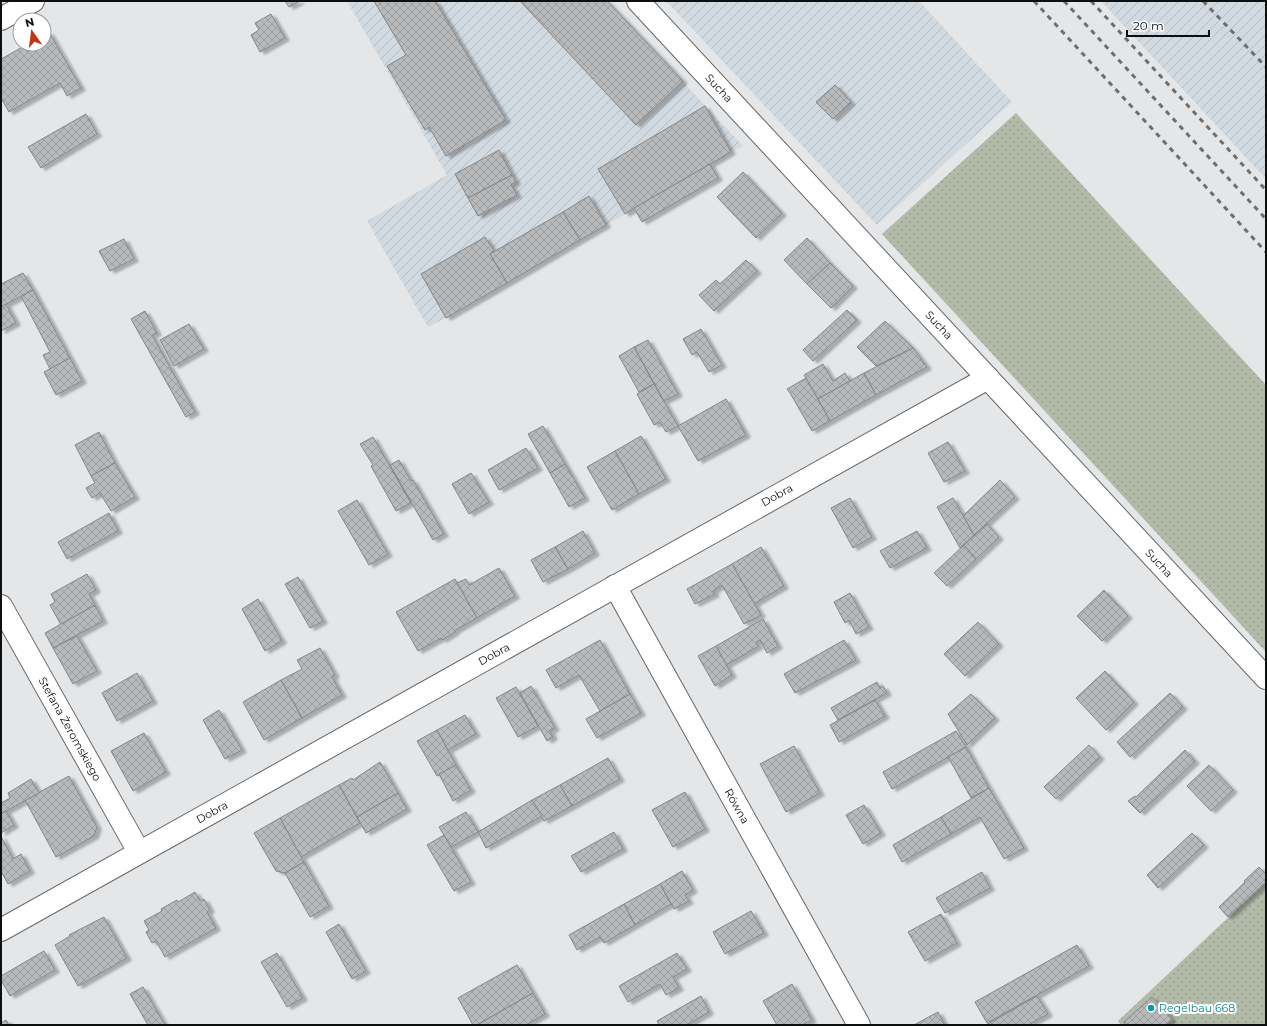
<svg xmlns="http://www.w3.org/2000/svg" width="1267" height="1026" font-family="Montserrat,sans-serif">
<style>
.industrial{fill:url(#industrial-furrows)}
.grass{fill:url(#grass-dots)}
.building{fill:url(#building-cross-hatch);stroke:#858587;filter:url(#shadow)}
.lines{fill:none;stroke-linecap:round;stroke-linejoin:round}
.street-casing{stroke:#656769;stroke-width:24}
.secondary-casing{stroke:#656769;stroke-width:24}
.street{stroke:#fff;stroke-width:22}
.secondary{stroke:#fff;stroke-width:22}
.rail{stroke:#6d6f70;stroke-width:3;stroke-dasharray:5 5;stroke-linecap:butt}
.culture-dot{fill:#0f9aa8;stroke:#fff;stroke-width:1.5}
.labels{text-anchor:middle;stroke-width:4;stroke-linejoin:round;paint-order:stroke}
.street-label{font-size:11px;fill:#0d0e0e;stroke:#fff}
.culture-label{font-size:11px;fill:#0d838f;stroke:#fff;text-anchor:start}
</style>
<defs>
<pattern id="industrial-furrows" width="10" height="10" patternUnits="userSpaceOnUse"><rect width="10" height="10" fill="#d2dae1"/><path d="M-1 1l2-2M0 10L10 0M9 11l2-2" fill="none" stroke="#b3bac0"/></pattern>
<pattern id="grass-dots" width="8" height="8" patternUnits="userSpaceOnUse"><rect width="8" height="8" fill="#b2baa8"/><path d="M2 2h.1M6 6h.1" fill="none" stroke="#989f8f" stroke-width="1.8" stroke-linecap="round"/></pattern>
<pattern id="building-cross-hatch" width="8" height="8" patternUnits="userSpaceOnUse"><rect width="8" height="8" fill="#b8b9bb"/><path d="M0 0l8 8M0 8l8-8" fill="none" stroke="#9d9ea0"/></pattern>
<filter id="shadow"><feDropShadow dx="4.5" dy="2.5" stdDeviation="1" flood-color="#0004"/></filter>
</defs>
<rect width="100%" height="100%" fill="#e4e6e8"/>
<!-- industrial -->
<g class="industrial">
<polygon points="347,1 607,1 743,146 446,318 428,327 367,221 447,175"/>
<polygon points="666,1 919,1 1012,102 877,225"/>
<polygon points="1101,1 1266,1 1266,179"/>
</g>
<!-- grass -->
<g class="grass">
<polygon points="1016,113 1266,385 1266,652 882,234"/>
<polygon points="1266,882 1266,1025 1121,1025 1118,1021"/>
</g>
<!-- building -->
<g class="building">
<polygon points="285,1 300,1 289,7"/>
<polygon points="374,1 435,1 506,120 446,156 429,127 425,130 387,66 406,55"/>
<polygon points="520,1 607,1 683,81 636,125"/>
<polygon points="271,14 285,38 260,52 251,35 259,30 255,23"/>
<polygon points="49,32 81,88 67,96 60,83 9,112 1,98 1,59 28,44 44,44 44,35"/>
<polygon points="835,85 851,102 833,119 816,102"/>
<polygon points="705,106 731,152 625,214 598,169"/>
<polygon points="86,114 97,134 41,168 28,147"/>
<polygon points="499,150 512,175 468,198 455,174"/>
<polygon points="710,164 718,178 642,222 634,208"/>
<polygon points="743,172 782,213 756,238 717,197"/>
<polygon points="512,175 516,182 511,185 517,195 478,216 468,198"/>
<polygon points="589,196 606,225 580,240 563,212"/>
<polygon points="563,212 580,240 507,283 490,254"/>
<polygon points="485,237 494,251 490,254 507,283 446,318 421,274"/>
<polygon points="807,238 830,263 807,284 784,260"/>
<polygon points="124,239 134,259 110,271 99,251"/>
<polygon points="746,260 757,271 714,311 699,295 716,280 720,284"/>
<polygon points="830,263 853,286 831,308 807,284"/>
<polygon points="23,273 33,290 1,307 1,284"/>
<polygon points="33,290 70,358 50,369 43,355 50,352 21,296"/>
<polygon points="6,304 16,323 1,331 1,307"/>
<polygon points="847,310 857,320 813,361 803,350"/>
<polygon points="145,311 157,333 152,335 195,412 186,417 131,319"/>
<polygon points="885,321 913,348 876,366 857,347"/>
<polygon points="189,324 204,349 174,366 160,340"/>
<polygon points="701,329 722,365 709,372 697,352 692,355 683,339"/>
<polygon points="648,340 678,394 664,401 634,347"/>
<polygon points="634,347 654,384 639,392 619,356"/>
<polygon points="913,348 927,367 876,395 864,373"/>
<polygon points="70,358 82,381 56,395 44,372"/>
<polygon points="823,364 833,381 845,373 850,381 818,399 804,375"/>
<polygon points="864,373 876,395 830,421 818,399"/>
<polygon points="806,378 830,421 812,431 790,393 787,389"/>
<polygon points="654,384 678,426 666,432 660,422 654,425 637,394"/>
<polygon points="726,399 746,435 698,461 678,426"/>
<polygon points="543,426 565,464 550,473 528,434"/>
<polygon points="99,432 115,463 91,476 75,445"/>
<polygon points="641,436 666,479 639,494 615,451"/>
<polygon points="373,437 411,503 396,511 371,466 373,465 360,444"/>
<polygon points="948,442 965,471 944,482 928,453"/>
<polygon points="526,448 538,468 499,490 488,470"/>
<polygon points="615,451 639,494 612,510 587,467"/>
<polygon points="399,460 411,481 413,480 444,534 433,540 390,465"/>
<polygon points="115,463 135,497 111,511 100,493 92,498 86,488 95,483 91,476"/>
<polygon points="565,464 585,498 569,507 550,473"/>
<polygon points="471,473 489,502 469,514 452,484"/>
<polygon points="1000,480 1015,497 974,535 963,516"/>
<polygon points="850,498 872,537 853,548 831,508"/>
<polygon points="953,498 974,535 960,548 937,507"/>
<polygon points="357,500 388,554 369,565 338,511"/>
<polygon points="109,513 118,531 67,559 58,542"/>
<polygon points="987,524 999,537 976,559 964,545"/>
<polygon points="583,531 595,553 568,569 555,547"/>
<polygon points="917,531 927,548 890,568 880,551"/>
<polygon points="964,545 976,559 947,586 934,573"/>
<polygon points="555,547 568,569 543,582 531,560"/>
<polygon points="761,547 784,586 754,604 732,564"/>
<polygon points="732,564 761,615 744,624 722,585 713,591 715,594 695,604 687,589"/>
<polygon points="499,568 515,596 477,618 457,583 466,579 469,585"/>
<polygon points="87,574 96,590 89,594 95,605 61,625 50,605 55,602 51,594"/>
<polygon points="298,577 323,621 310,628 285,584"/>
<polygon points="455,579 477,618 454,631 455,632 442,640 441,638 418,651 396,612"/>
<polygon points="1104,590 1128,616 1102,641 1077,616"/>
<polygon points="850,593 869,627 856,634 849,620 845,623 834,602"/>
<polygon points="258,599 282,641 265,651 242,609"/>
<polygon points="95,605 103,621 53,648 45,633"/>
<polygon points="763,619 778,646 767,653 760,640 756,642 759,646 726,665 716,646"/>
<polygon points="978,622 999,644 965,676 944,654"/>
<polygon points="77,636 97,671 73,684 53,648"/>
<polygon points="600,640 630,694 600,711 579,675 556,688 546,670"/>
<polygon points="844,640 856,660 795,693 784,674"/>
<polygon points="716,646 732,675 715,686 698,656"/>
<polygon points="320,648 335,675 332,677 342,695 302,718 281,680 302,669 297,660"/>
<polygon points="1105,671 1134,702 1106,730 1076,698"/>
<polygon points="137,673 153,701 117,721 102,693"/>
<polygon points="281,680 302,718 264,740 243,702"/>
<polygon points="877,682 880,688 883,686 887,693 838,720 831,708"/>
<polygon points="531,686 555,728 550,731 553,737 547,741 520,693"/>
<polygon points="516,687 538,726 518,737 496,698"/>
<polygon points="1170,693 1183,707 1130,757 1117,742"/>
<polygon points="630,694 641,713 597,738 586,719"/>
<polygon points="971,694 995,718 967,745 948,714"/>
<polygon points="875,700 885,716 839,742 830,725"/>
<polygon points="219,710 242,750 225,759 203,720"/>
<polygon points="465,715 476,734 448,750 437,730"/>
<polygon points="437,730 456,765 437,776 417,741"/>
<polygon points="956,731 966,747 892,789 883,772"/>
<polygon points="144,733 166,772 133,791 111,751"/>
<polygon points="1089,745 1100,757 1056,799 1044,787"/>
<polygon points="794,746 820,793 786,812 760,764"/>
<polygon points="966,747 989,788 971,798 948,757"/>
<polygon points="1185,750 1195,761 1140,813 1128,801 1135,796 1136,797"/>
<polygon points="608,758 620,779 572,806 560,785"/>
<polygon points="380,762 398,793 357,817 339,785 352,778 353,780"/>
<polygon points="456,765 471,790 453,801 439,774"/>
<polygon points="1209,765 1233,790 1211,811 1187,786"/>
<polygon points="69,776 97,827 94,836 56,857 25,800"/>
<polygon points="31,779 39,793 1,814 1,803 10,798 8,793"/>
<polygon points="339,785 360,823 301,857 280,818"/>
<polygon points="560,785 572,806 544,821 532,800"/>
<polygon points="989,788 1024,848 1004,859 980,817 951,834 941,817"/>
<polygon points="685,792 705,829 673,847 652,810"/>
<polygon points="398,793 407,809 366,833 357,817"/>
<polygon points="532,800 542,816 486,848 478,832"/>
<polygon points="864,805 881,833 863,844 846,815"/>
<polygon points="6,811 14,825 1,833 1,814"/>
<polygon points="466,812 478,832 451,847 439,827"/>
<polygon points="941,817 951,834 902,862 893,845"/>
<polygon points="280,818 304,862 285,873 276,871 254,833"/>
<polygon points="614,832 623,849 581,872 571,856"/>
<polygon points="1192,833 1204,845 1158,888 1147,875"/>
<polygon points="444,835 471,882 454,891 427,845"/>
<polygon points="1,836 13,859 21,854 30,871 8,884 1,871"/>
<polygon points="304,862 329,906 310,917 285,873"/>
<polygon points="1259,867 1266,874 1266,882 1228,917 1219,907 1245,882 1244,881"/>
<polygon points="682,871 693,890 685,895 689,901 674,909 660,884"/>
<polygon points="982,872 990,888 945,913 936,898"/>
<polygon points="660,884 671,904 635,925 624,904"/>
<polygon points="195,892 200,901 204,899 210,910 207,912 216,928 165,957 156,941 152,943 146,932 149,930 144,921 162,911 161,909 177,900 178,902"/>
<polygon points="624,904 635,925 604,943 600,937 577,950 569,935"/>
<polygon points="751,911 764,933 725,954 713,932"/>
<polygon points="941,914 957,943 925,961 908,932"/>
<polygon points="104,917 127,958 78,986 55,945 70,936 69,935"/>
<polygon points="339,924 366,971 352,979 326,932"/>
<polygon points="1077,945 1089,966 987,1023 975,1002"/>
<polygon points="44,951 55,970 10,996 1,980 1,976"/>
<polygon points="277,953 303,998 287,1007 261,962"/>
<polygon points="677,953 687,969 673,977 679,988 666,995 660,984 628,1002 619,986"/>
<polygon points="517,965 533,993 477,1025 473,1025 458,998"/>
<polygon points="792,984 812,1020 802,1025 777,1025 763,1001"/>
<polygon points="143,987 165,1025 148,1025 130,994"/>
<polygon points="533,993 545,1014 526,1025 477,1025"/>
<polygon points="701,996 709,1012 687,1025 659,1025 657,1021"/>
<polygon points="1037,996 1048,1014 1028,1025 986,1025"/>
<polygon points="1152,997 1172,1019 1165,1025 1126,1025 1124,1022"/>
<polygon points="938,1012 945,1025 914,1025"/>
<polygon points="6,1020 9,1025 1,1025 1,1023"/>
</g>
<g class="lines">
<defs>
<g id="street">
<polyline points="638,1 1266,678"/>
<polyline points="615,586 859,1025"/>
<polyline points="1,606 139,852"/>
<polyline points="1,930 988,378"/>
</g>
<polyline id="secondary" points="1,19 33,1"/>
</defs>
<!-- street casing -->
<use href="#street" class="street-casing"/>
<!-- secondary casing -->
<use href="#secondary" class="secondary-casing"/>
<!-- street -->
<use href="#street" class="street"/>
<!-- secondary -->
<use href="#secondary" class="secondary"/>
<!-- rail -->
<g class="rail">
<polyline points="1034,1 1266,252"/>
<polyline points="1064,1 1266,219"/>
<polyline points="1091,1 1266,190"/>
<polyline points="1203,1 1266,67"/>
</g>
</g>
<!-- markers -->
<circle class="culture-dot" cx="1151" cy="1008" r="4"/>
<g class="labels">
<!-- street labels -->
<g class="street-label">
<text transform="translate(719 88) rotate(47)" y="4">Sucha</text>
<text transform="translate(939 325) rotate(47)" y="4">Sucha</text>
<text transform="translate(777 495) rotate(-29)" y="4">Dobra</text>
<text transform="translate(1159 563) rotate(47)" y="4">Sucha</text>
<text transform="translate(494 654) rotate(-29)" y="4">Dobra</text>
<text transform="translate(70 729) rotate(61)" y="4">Stefana Żeromskiego</text>
<text transform="translate(737 806) rotate(61)" y="4">Równa</text>
<text transform="translate(212 812) rotate(-29)" y="4">Dobra</text>
</g>
<!-- culture labels -->
<g class="culture-label">
<text x="1159" y="1012">Regelbau 668</text>
</g>
</g>
<!-- border -->
<rect width="1267" height="1026" fill="none" stroke="#0d0e0e" stroke-width="4"/>
<!-- north arrow -->
<g transform="translate(32 32) rotate(346)"><circle r="19" fill="#ffffff" stroke="#9e9f9f"/>
<path d="M0-3L7 15L0 10L-7 15Z" fill="#c0351a"/>
<text y="-6" font-size="11" font-weight="bold" text-anchor="middle" fill="#0d0e0e">N</text>
</g>
<!-- scale -->
<path d="M1127 30v6h82v-6" fill="none" stroke="#0d0e0e" stroke-width="2"/>
<text x="1133" y="30" font-size="12" fill="#0d0e0e" stroke="#ffffff" stroke-width="3" paint-order="stroke">20 m</text>
</svg>
